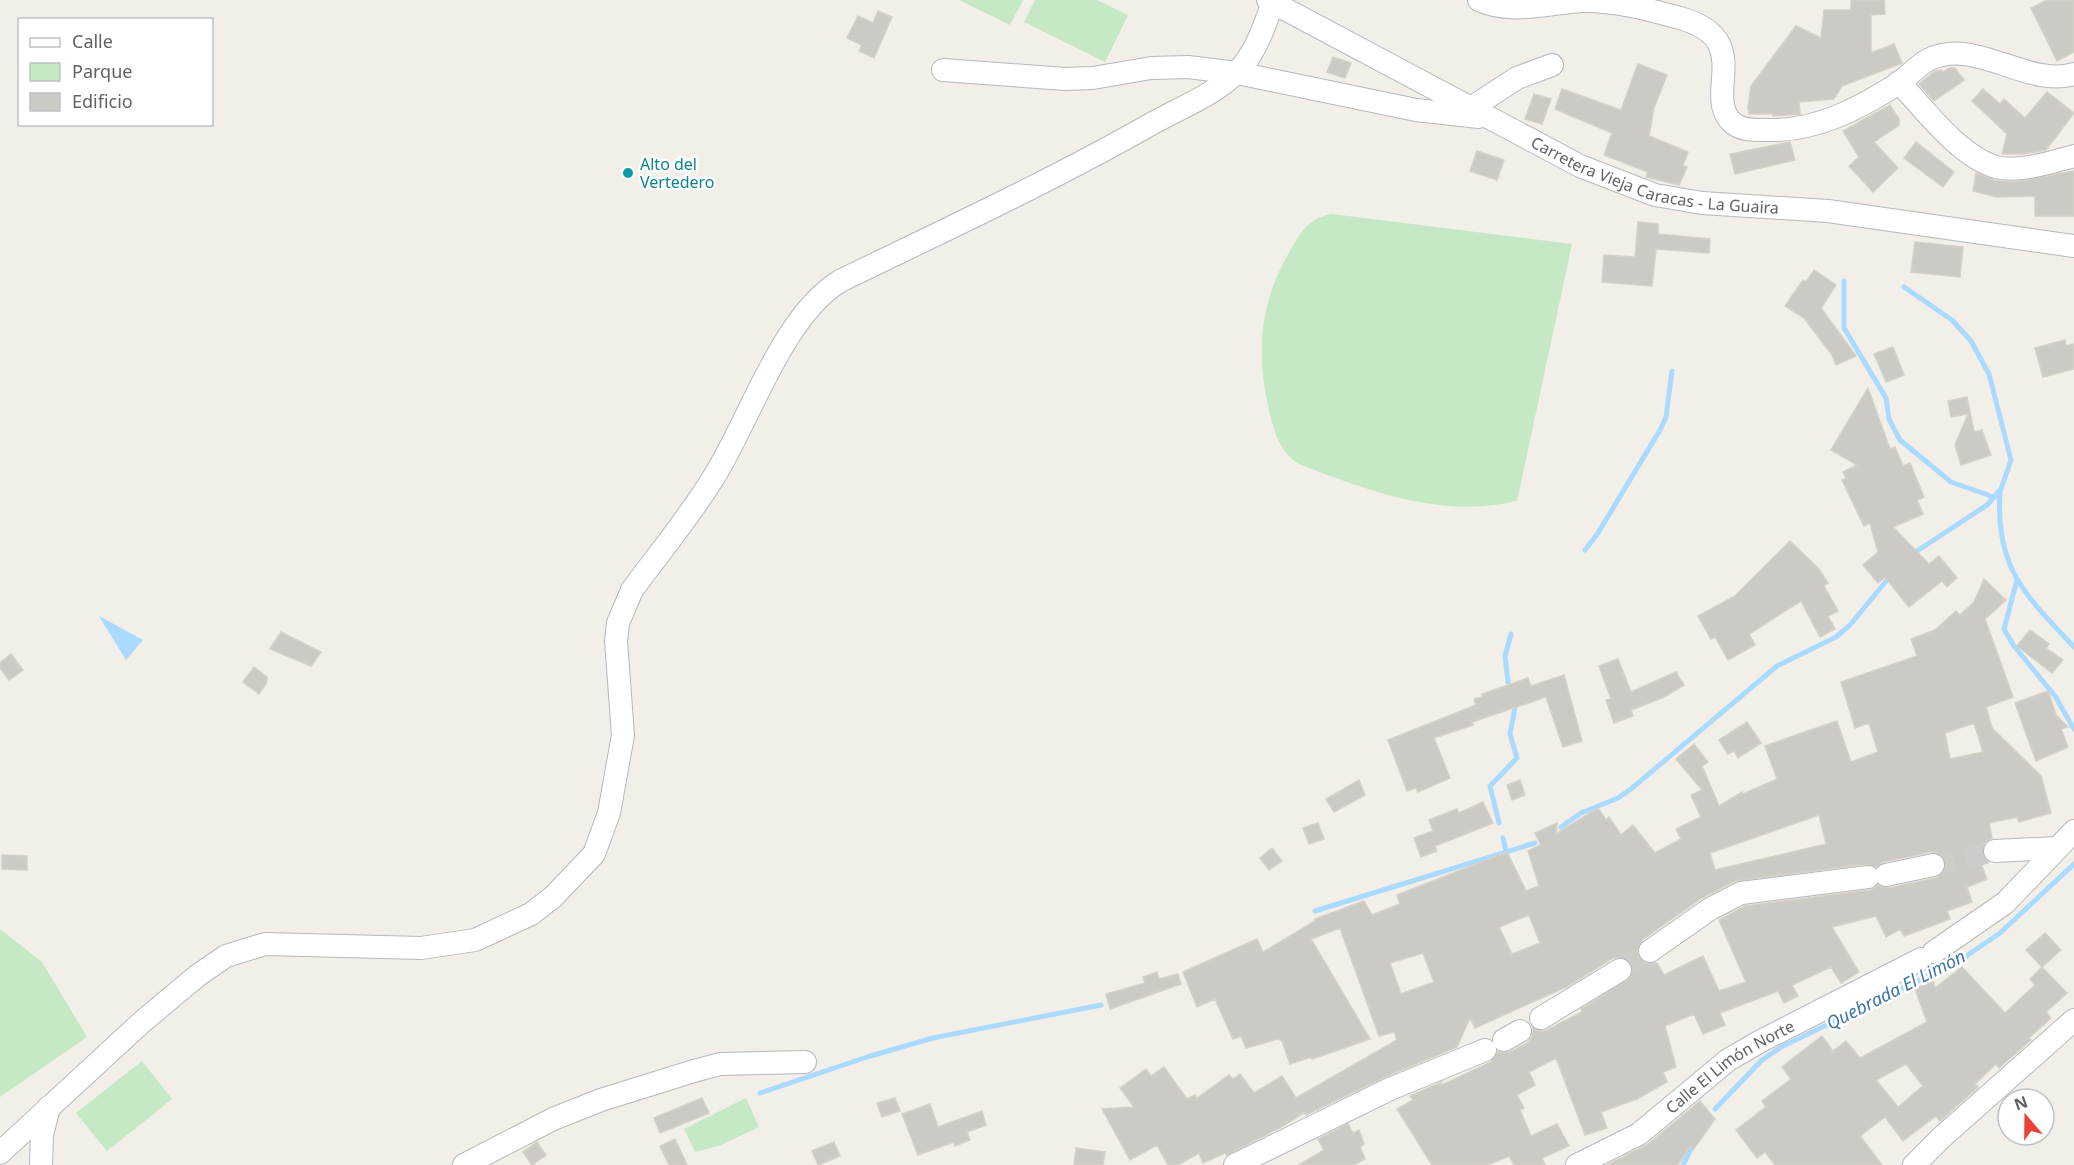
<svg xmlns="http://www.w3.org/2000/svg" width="2074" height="1165" font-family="'Noto Sans',sans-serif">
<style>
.green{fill:#c5e8c5}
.water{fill:#aadaff}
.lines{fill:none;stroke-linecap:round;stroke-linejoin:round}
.stream{stroke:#aadaff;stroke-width:5}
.building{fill:#cccac5;stroke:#d6d1c6;stroke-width:1.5;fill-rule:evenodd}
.minor-tunnel{stroke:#ccccc8;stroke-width:22;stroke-dasharray:22 11;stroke-linecap:butt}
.minor-casing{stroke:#b5b8bc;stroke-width:24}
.minor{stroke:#fff;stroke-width:22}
.culture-dot{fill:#0f9aa8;stroke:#fff;stroke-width:2}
.labels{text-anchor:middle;stroke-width:5;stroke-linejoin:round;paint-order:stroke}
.culture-label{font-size:16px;fill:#0d838f;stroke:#fff;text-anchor:start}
.street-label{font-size:16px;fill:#5f6368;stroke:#fff}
.water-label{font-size:18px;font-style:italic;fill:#4174aa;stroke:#fff}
</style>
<rect width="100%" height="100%" fill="#f1efe8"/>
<!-- green -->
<g class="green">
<polygon points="959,0 1023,0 1010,25"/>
<polygon points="1035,0 1097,0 1128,15 1105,62 1024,22"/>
<path d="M1332,214L1572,244L1517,501C1442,519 1369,491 1299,464C1280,453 1274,432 1269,410C1256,353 1259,303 1290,251C1301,232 1308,218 1332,214Z"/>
<polygon points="0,929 42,962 87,1037 0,1097"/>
<polygon points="142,1061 172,1099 107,1151 76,1113"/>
<polygon points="746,1098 759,1127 721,1145 695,1152 684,1129"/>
</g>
<!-- water -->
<polygon class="water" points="99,616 143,640 126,660"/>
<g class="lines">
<!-- stream -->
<g class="stream">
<polyline points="1844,281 1844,328 1886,398 1889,419 1900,440 1951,482 1994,497"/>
<polyline points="1904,287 1952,320 1971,341 1989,374 2011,460 2001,489 1987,505 1911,555"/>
<path d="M2000,491C1995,568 2025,595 2074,647"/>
<polyline points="1585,550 1598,533 1660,430 1666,417 1672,371"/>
<polyline points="2017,580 2004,629 2014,646 2055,696 2074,729"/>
<polyline points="1508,682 1505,656 1511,634"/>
<polyline points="1499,823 1490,786 1517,758 1510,734 1515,708"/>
<polyline points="1561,827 1581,813 1618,798 1631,789 1777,666 1836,637 1850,625 1892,574"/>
<polyline points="1503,838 1506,851"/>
<polyline points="1315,911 1535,843"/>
<polyline points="760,1093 867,1057 933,1038 1101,1005"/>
<polyline points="1715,1109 1762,1060 1783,1046 1959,961 2000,933 2074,864"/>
<polyline points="1683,1165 1691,1149"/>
</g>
</g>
<!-- building -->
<g class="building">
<polygon points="1851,0 1884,0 1885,14 1871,15 1871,53 1894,44 1902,63 1842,86 1834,99 1799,102 1800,114 1773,116 1773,114 1749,114 1748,107 1751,86 1796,26 1821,38 1824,10 1851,10"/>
<polygon points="2047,0 2074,0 2074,52 2057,61 2031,8"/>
<polygon points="878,11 892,17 874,58 859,51 862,45 847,38 858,16 873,23"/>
<polygon points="1333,57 1351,63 1345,78 1327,72"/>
<polygon points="1638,64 1667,75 1654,108 1649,136 1688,152 1683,165 1687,167 1679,185 1646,177 1648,172 1604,155 1612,133 1555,109 1562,89 1621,110"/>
<polygon points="1949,68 1955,68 1964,80 1934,101 1919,84 1934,72 1941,70 1943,72"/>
<polygon points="1983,89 2000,104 2004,99 2025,118 2047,92 2074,113 2046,150 2023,154 2002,154 2007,134 1972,101"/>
<polygon points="1534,94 1551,99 1542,124 1525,119"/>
<polygon points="1890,105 1899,119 1899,125 1874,142 1898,168 1873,192 1849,166 1859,157 1843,131"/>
<polygon points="1790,142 1795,160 1735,174 1730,154"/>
<polygon points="1916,142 1954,172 1943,187 1904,158"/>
<polygon points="1477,151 1504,160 1497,180 1470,171"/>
<polygon points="2074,171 2074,216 2035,216 2035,196 1996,197 1973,191 1976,173 1994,180 2015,182"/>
<polygon points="1638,222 1658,224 1658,234 1710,239 1709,253 1656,249 1652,286 1602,282 1604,255 1635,257"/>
<polygon points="1915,242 1963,247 1960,277 1911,272"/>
<polygon points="1814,270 1836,285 1821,308 1856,356 1836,365 1832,355 1804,318 1785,306 1803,280 1806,282"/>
<polygon points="2065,340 2066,346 2074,344 2074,369 2043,377 2035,348"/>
<polygon points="1893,347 1904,375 1886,382 1874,354"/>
<polygon points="1868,388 1890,449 1895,447 1903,466 1910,463 1924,497 1917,500 1923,514 1893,527 1929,564 1939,556 1957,578 1947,587 1942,581 1909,607 1885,577 1878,583 1863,565 1878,552 1870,523 1864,526 1842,480 1846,478 1843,472 1857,465 1831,450"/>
<polygon points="1967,397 1974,432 1982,430 1991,455 1961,465 1955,445 1968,414 1951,417 1948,401"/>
<polygon points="1790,541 1819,569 1828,583 1824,586 1838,611 1828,616 1835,629 1820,637 1801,601 1749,634 1755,645 1728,660 1715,637 1711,639 1698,616 1735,596"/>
<path d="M1984,579L2006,600L1985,619L2013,697L1986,707L1992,728L2041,776L2051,813L2019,822L2017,817L1989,823L1992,838L1983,844V857L1979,858L1987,879L1967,887L1972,902L1947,911L1950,919L1904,936L1900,929L1886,937L1876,916L1832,927L1859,972L1841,983L1831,967L1792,985L1798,996L1784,1003L1778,991L1720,1013L1725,1025L1703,1034L1694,1014L1665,1026L1676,1067L1663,1072L1667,1082L1637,1099L1601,1112L1607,1128L1585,1135L1556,1058L1529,1072L1535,1085L1517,1095L1524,1108L1520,1110L1531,1136L1557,1124L1569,1146L1542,1158L1545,1165H1514L1509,1156L1488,1165H1432L1397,1109L1413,1100L1410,1096L1442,1082L1440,1086L1491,1062L1498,1052H1510L1527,1043L1532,1037L1533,1028L1541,1031L1547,1030L1582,1012L1581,1009L1631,977L1633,969L1626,958H1613L1568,986L1475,1028L1470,1018L1457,1047L1385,1077L1306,1115L1305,1112L1283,1126L1227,1155L1225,1153L1203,1163L1199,1153L1178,1165H1168L1157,1145L1130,1160L1102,1109L1134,1107L1120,1088L1146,1069L1151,1076L1164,1067L1187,1099L1195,1095L1197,1098L1229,1075L1233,1079L1240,1074L1254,1093L1282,1076L1296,1098L1397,1040L1394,1032L1379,1036L1340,928L1311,939L1370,1039L1312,1059L1311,1057L1290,1064L1282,1041L1278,1039L1246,1048L1241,1036L1233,1039L1215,999L1197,1007L1183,972L1257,939L1263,952L1315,921V919L1364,901L1372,915L1400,904L1397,895L1507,852L1526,891L1539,886L1528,851L1541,845L1535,833L1557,823L1556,834L1598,808L1606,820L1609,817L1621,835L1633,825L1655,853L1681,839L1676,829L1701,817L1691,795L1702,790L1676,759L1694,744L1708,762L1702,766L1719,806L1742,792L1743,794L1777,779L1765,746L1796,735L1837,721L1851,762L1878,752L1869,723L1855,728L1841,682L1917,656L1911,639L1935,630L1956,611L1960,615L1974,602ZM1974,723L1983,752L1950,759L1945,733ZM1819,815L1826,844L1715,870L1710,853ZM1930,852H1938L1946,862V870L1936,878L1889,888L1878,885L1870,890L1745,906L1719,920L1746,982L1719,991L1703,956L1664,975L1657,963H1644L1637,953L1642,940L1702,898L1735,881L1866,864L1876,867L1883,862ZM1529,915L1540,943L1512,954L1499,927ZM1423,953L1434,982L1401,994L1390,963Z"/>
<polygon points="2030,630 2049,644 2046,648 2063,660 2052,673 2017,646"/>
<polygon points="281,632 321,652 311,666 270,649"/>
<polygon points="11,654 23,670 9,680 0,668 0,663"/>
<polygon points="1618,659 1631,692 1676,672 1684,685 1664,697 1631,710 1633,716 1614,723 1606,700 1611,699 1599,666"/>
<polygon points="254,667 267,677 267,682 259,694 243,682"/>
<polygon points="1564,675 1582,741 1563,747 1546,697 1472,722 1473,725 1434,738 1450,778 1418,792 1416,788 1407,791 1388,740 1476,705 1474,699 1483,697 1482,694 1528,678 1531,686"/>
<polygon points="2048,691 2056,715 2068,727 2061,729 2068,747 2036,761 2015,703"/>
<polygon points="1747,722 1761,743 1738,758 1734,751 1728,754 1719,740"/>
<polygon points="1359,780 1365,795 1334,812 1326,799"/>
<polygon points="1520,780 1525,795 1512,800 1507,785"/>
<polygon points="1483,802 1493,823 1435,846 1437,851 1421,857 1414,838 1433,831 1429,820 1457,809 1459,813"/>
<polygon points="1318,823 1324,839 1309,844 1303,828"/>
<polygon points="1272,848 1282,861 1269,870 1260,858"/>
<polygon points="2,855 27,856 27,870 2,869"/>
<polygon points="2045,933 2061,950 2042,967 2026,950"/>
<path d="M1962,967L2005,1013L2035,985L2030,979L2042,967L2067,993L2046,1012L2051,1018L2029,1038L2031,1040L1999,1068L1996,1064L1975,1084L1978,1087L1940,1121L1936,1116L1903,1141L1885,1117L1860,1136L1882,1165H1775L1765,1152L1757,1158L1736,1130L1766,1107L1762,1101L1791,1079L1782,1067L1822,1036L1833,1051L1846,1041L1860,1058L1927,1022L1915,989L1933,981L1935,988ZM1906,1064L1923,1086L1898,1107L1876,1080Z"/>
<polygon points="1157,972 1159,979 1178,974 1181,984 1110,1009 1106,994 1145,983 1143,977"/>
<polygon points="702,1098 709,1113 660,1133 654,1118"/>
<polygon points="895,1098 900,1111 882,1117 877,1103"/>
<polygon points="1700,1101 1715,1119 1693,1150 1690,1146 1678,1165 1607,1165 1647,1145"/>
<polygon points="930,1104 938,1127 982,1111 986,1125 967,1132 970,1140 955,1146 954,1142 918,1155 902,1114"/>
<polygon points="1348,1124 1353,1133 1359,1130 1364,1144 1360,1147 1365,1159 1354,1165 1299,1165 1324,1150 1318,1139"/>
<polygon points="675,1139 687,1165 669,1165 660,1146"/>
<polygon points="537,1142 546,1155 532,1165 523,1152"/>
<polygon points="834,1142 840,1156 818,1165 812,1151"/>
<polygon points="1076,1148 1105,1152 1103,1165 1074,1165"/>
</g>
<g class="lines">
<!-- minor-tunnel -->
<g class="minor-tunnel">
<polyline points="1933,865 1995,851"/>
<polyline points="1620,970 1650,951"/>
</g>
<defs>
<g id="minor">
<path id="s1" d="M1268,0L1580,166L1655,195L1702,203L1828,211L2074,246"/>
<path d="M1479,0C1512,15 1547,3 1582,1C1614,0 1650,10 1680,18C1758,40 1700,97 1734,124C1743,131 1758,130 1769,130C1817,131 1860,108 1899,83C1909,76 1917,66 1928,60C1975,36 2026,88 2074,74"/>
<polyline points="943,70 1065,79 1093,78 1151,68 1188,67 1237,73 1416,110 1479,117"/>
<path d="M1899,82C1925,110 1959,156 1996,167C2019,173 2052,162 2074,156"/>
<polyline points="1471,108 1517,78 1552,65"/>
<polyline points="1995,851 2056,848"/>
<polyline points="1886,875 1933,865"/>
<polyline points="1650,951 1710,909 1741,893 1868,877"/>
<polyline points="1934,952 2005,903 2074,831"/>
<polyline points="1541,1018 1620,970"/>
<polyline points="1504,1040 1520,1031"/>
<path d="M0,1153L142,1022L197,976L226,956L265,944L421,948L475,940L531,914L553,897L594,854L609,813L623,735L616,641L618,623L632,590C660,552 691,515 715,475C751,417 782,317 840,281C945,230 1051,181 1153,123C1180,108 1216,94 1238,71C1255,54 1265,25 1273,2"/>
<polyline points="41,1165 42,1135 49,1107"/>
<polyline points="464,1165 553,1119 601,1100 694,1071 720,1064 805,1062"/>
<polyline points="1235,1165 1390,1089 1485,1050"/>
<path id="s2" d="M1577,1165L1639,1134L1728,1060L1759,1042L1921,959"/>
<polyline points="1914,1165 1942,1137 2074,1020"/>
</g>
</defs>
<!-- minor casing -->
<use href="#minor" class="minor-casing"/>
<!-- minor -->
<use href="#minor" class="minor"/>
</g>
<!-- markers -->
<circle class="culture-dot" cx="628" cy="173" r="6"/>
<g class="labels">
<!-- culture labels -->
<g class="culture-label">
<text x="640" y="170">Alto del<tspan x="640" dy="18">Vertedero</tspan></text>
</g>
<!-- street labels -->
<g class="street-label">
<text dy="6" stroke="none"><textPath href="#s1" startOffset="429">Carretera Vieja Caracas - La Guaira</textPath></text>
<text dy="6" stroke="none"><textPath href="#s2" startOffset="183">Calle El Limón Norte</textPath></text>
</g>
<!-- water labels -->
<g class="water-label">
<text transform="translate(1896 990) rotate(-27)" y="6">Quebrada El Limón</text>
</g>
</g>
<!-- legend -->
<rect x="18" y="18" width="195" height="108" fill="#ffffff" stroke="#bfc1c3" stroke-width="1.5"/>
<rect x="30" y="38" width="30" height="9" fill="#ffffff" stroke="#bfc1c3" stroke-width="1.5"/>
<text x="72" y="48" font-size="18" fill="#5f6368">Calle</text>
<rect x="30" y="63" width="30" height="18" fill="#c5e8c5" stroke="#bfc1c3" stroke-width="1.5"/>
<text x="72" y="78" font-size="18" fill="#5f6368">Parque</text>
<rect x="30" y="93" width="30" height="18" fill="#cccac5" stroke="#bfc1c3" stroke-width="1.5"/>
<text x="72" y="108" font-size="18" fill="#5f6368">Edificio</text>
<!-- north arrow -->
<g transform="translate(2026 1117) rotate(340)"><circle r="28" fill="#ffffff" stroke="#bfc1c3" stroke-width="1.5"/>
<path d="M0-4.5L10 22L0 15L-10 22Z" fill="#ea4335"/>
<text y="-9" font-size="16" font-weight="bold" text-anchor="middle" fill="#5f6368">N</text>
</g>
</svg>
